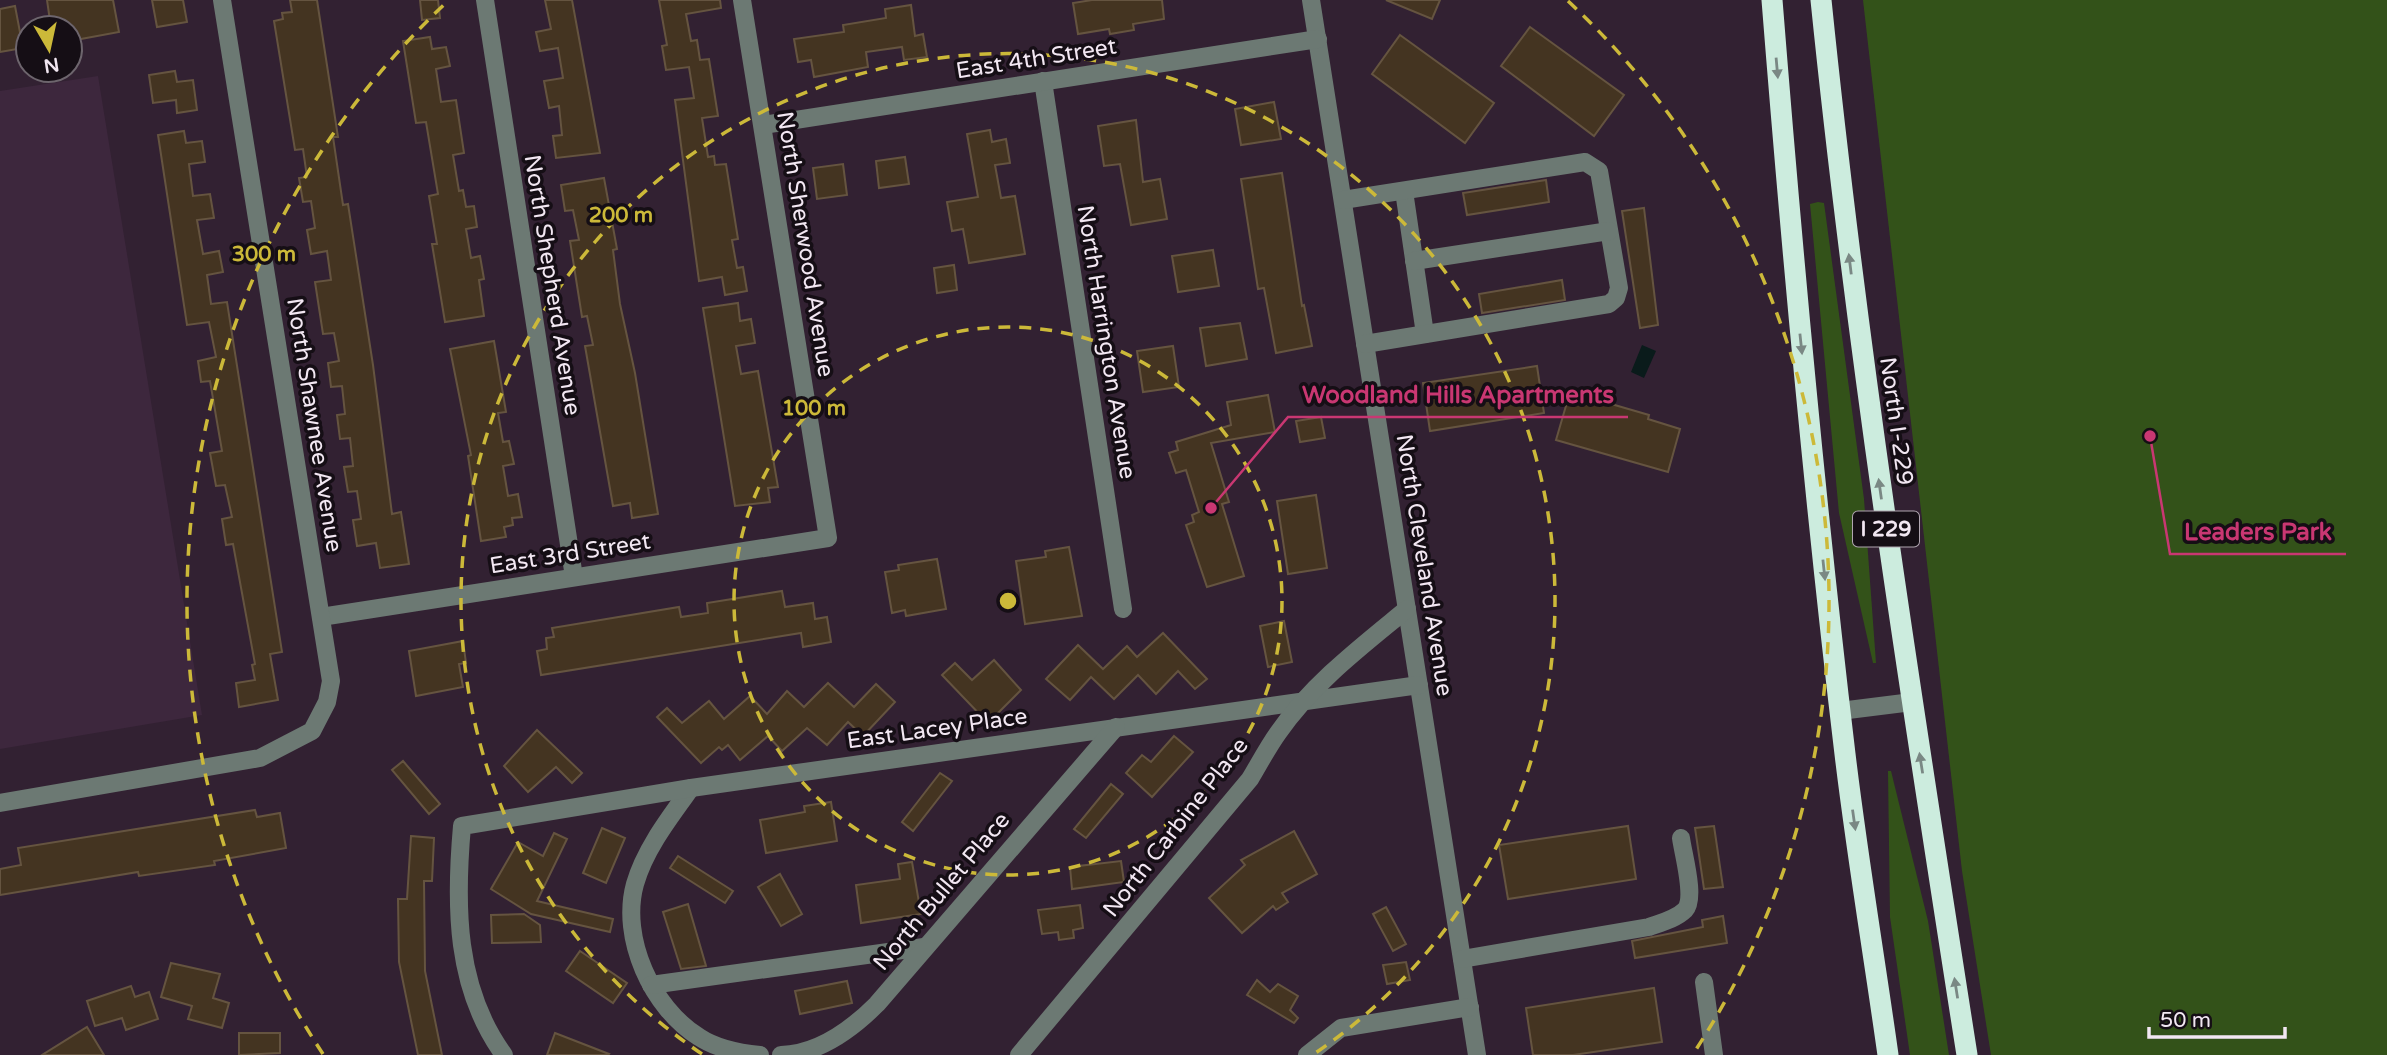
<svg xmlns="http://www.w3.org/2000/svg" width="2387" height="1055" font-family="'Varela Round',sans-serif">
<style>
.built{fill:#3d273d}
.green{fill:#335219}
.water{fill:#0a1b1b}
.building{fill:#443421;stroke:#655440;stroke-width:2}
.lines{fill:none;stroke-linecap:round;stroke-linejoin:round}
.minor{stroke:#6c7973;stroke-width:18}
.highway{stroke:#ccecde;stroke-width:21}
.oneway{fill:#7a8884}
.ring{fill:none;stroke:#ccb939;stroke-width:3.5;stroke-dasharray:12 9}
.labels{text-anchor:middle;stroke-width:7;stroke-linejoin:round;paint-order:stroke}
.shield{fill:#150e15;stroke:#b0a6b0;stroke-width:2}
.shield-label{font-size:21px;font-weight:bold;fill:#f2e7f2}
.street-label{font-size:23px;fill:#f2e7f2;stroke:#150e15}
.centre{fill:#ccb939;stroke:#150e15;stroke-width:3.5}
.ring-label{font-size:21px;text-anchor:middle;font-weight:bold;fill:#ccb939;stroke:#150e15;stroke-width:7;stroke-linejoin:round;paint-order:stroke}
.leader{fill:none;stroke:#c93772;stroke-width:2.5}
.callout-dot{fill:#c93772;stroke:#150e15;stroke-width:2.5}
.callout-label{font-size:24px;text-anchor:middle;font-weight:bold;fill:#c93772;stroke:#150e15;stroke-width:7;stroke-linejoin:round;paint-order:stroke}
</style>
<rect width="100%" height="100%" fill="#322132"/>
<!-- built -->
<polygon class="built" points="98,76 202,715 0,749 0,91"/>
<!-- green -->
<g class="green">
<polygon points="1863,0 2387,0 2387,1055 1991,1055 1962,871"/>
<polygon points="1818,202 1824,203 1864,499 1876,663 1873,663 1839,513 1810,204"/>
<polygon points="1888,771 1891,771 1928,921 1949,1055 1910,1055 1890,917"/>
</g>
<!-- water -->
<polygon class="water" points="1642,345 1656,351 1644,378 1631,372"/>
<!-- building -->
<g class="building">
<polygon points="47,0 113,0 119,32 70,41 70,28 51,28"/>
<polygon points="152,0 183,0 187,22 157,27"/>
<polygon points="290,0 317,0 338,137 333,137 343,205 348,204 373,365 392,514 401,512 409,564 380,568 376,543 357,546 353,520 361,519 357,491 348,492 344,467 353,466 350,438 340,439 337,415 345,414 342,386 331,387 328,363 339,361 334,333 323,334 315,282 331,280 327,251 311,254 307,230 315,228 311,201 303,202 299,178 307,177 303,149 295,150 274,21 283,19 282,13 292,12"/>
<polygon points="420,0 438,0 440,18 422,20"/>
<polygon points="545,0 572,0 600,153 556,158 553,136 562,135 559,106 549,108 544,81 563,78 558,48 540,51 536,32 551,29"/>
<polygon points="659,0 720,0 721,8 686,14 691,41 697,40 700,60 709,59 718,116 702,118 708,157 714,156 715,165 726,164 738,239 732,240 737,268 743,267 747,291 725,295 722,277 699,281 675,100 694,98 689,67 666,70 662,46 667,45"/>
<polygon points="1092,0 1162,0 1164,19 1133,24 1134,30 1110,34 1109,29 1078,34 1073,3"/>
<polygon points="1386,0 1440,0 1432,19"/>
<polygon points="911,5 915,36 923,34 927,57 904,60 902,47 866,52 868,67 814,77 811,60 798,62 794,39 844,32 843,25 886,18 885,9"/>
<polygon points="15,6 23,48 0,52 0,9"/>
<polygon points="1530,27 1624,95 1594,136 1501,66"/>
<polygon points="1400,35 1494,103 1465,143 1372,74"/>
<polygon points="430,37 432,49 446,47 450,66 436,69 441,102 456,100 464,153 453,155 459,191 463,190 466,207 474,206 477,227 466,229 471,258 480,256 484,279 479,280 484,316 445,322 432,244 437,244 429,196 438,194 426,122 416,123 403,41"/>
<polygon points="175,71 177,82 193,80 197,110 177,113 176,100 153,103 149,75"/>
<polygon points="1274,102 1281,139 1241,145 1235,109"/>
<polygon points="1136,120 1143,182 1160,179 1167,219 1131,225 1120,164 1104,166 1098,126"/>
<polygon points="990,130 992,142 1006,139 1010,163 995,165 1001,198 1015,196 1025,254 969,263 963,229 952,231 947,202 978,197 967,134"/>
<polygon points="184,131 186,143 202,141 205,162 189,164 193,196 210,194 214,218 197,220 203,254 219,251 223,272 207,275 211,304 227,302 282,652 270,654 278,700 239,707 236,683 255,680 252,665 255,664 233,544 226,545 222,519 232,517 225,485 216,486 210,453 222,451 210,381 201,382 198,361 216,357 209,322 187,325 158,135"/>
<polygon points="905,157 909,184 879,188 876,161"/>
<polygon points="843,164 847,195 817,199 813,168"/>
<polygon points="1282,173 1302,306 1304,305 1312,346 1276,353 1264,288 1258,289 1241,179"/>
<polygon points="604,178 617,249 613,250 620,304 635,373 658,514 632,518 630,503 613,506 585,346 593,345 587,316 582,317 570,241 579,240 573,210 565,211 561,185"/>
<polygon points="1546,180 1549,202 1467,215 1463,193"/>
<polygon points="1644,208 1658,325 1640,328 1622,211"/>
<polygon points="1213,250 1219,286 1178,292 1172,256"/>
<polygon points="954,265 957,290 937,293 934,268"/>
<polygon points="1562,280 1565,300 1482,313 1479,294"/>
<polygon points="738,303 740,321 751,319 755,343 736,346 741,374 758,371 778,487 768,488 770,502 735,506 703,308"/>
<polygon points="1240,323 1247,359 1206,366 1200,328"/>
<polygon points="494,341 506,412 498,413 503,442 509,441 514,464 503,466 508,496 518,494 522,517 512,518 513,525 504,527 506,537 481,541 468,456 471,455 450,349"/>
<polygon points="1173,346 1179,387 1143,392 1137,351"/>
<polygon points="1537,366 1544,413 1430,431 1423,383"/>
<polygon points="1570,392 1649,415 1648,419 1680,429 1668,472 1556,440"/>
<polygon points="1268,395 1275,432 1211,443 1229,502 1222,504 1244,576 1207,587 1186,525 1194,522 1192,515 1199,512 1186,470 1176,473 1169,453 1178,450 1176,442 1231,425 1227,402"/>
<polygon points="1321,417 1325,438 1300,442 1296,421"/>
<polygon points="1316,495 1327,568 1288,574 1277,501"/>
<polygon points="1069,547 1082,616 1025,624 1016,561 1046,557 1045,551"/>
<polygon points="937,559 946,609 906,616 905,610 892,613 885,572 899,570 898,565"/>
<polygon points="782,591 785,607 813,603 815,619 827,617 831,642 803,647 801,633 541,675 537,651 547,649 546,638 554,637 552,628 679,607 681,617 708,613 707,603"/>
<polygon points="1284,621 1292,662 1268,667 1260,626"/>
<polygon points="1163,633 1207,679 1195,689 1178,671 1156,694 1138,675 1114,699 1091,677 1070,700 1046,679 1078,645 1103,669 1127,646 1137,657"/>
<polygon points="463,641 466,663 459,664 463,687 416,696 409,651"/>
<polygon points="994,660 1021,690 988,723 942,675 955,663 972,680"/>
<polygon points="828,683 854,707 876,684 895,702 863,736 848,722 827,745 807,728 782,751 768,736 740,760 728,745 722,750 719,747 701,763 657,717 667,708 682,723 709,701 724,719 750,696 767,714 787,691 804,707"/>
<polygon points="537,730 582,773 572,783 556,767 528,792 504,766"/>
<polygon points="1174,736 1193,752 1152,797 1126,773 1142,755 1151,762"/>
<polygon points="403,761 440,804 429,814 392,770"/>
<polygon points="940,773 952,781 913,831 902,822"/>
<polygon points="1111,784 1123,794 1086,838 1074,829"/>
<polygon points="831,802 837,841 766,853 760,820 805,812 804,806"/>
<polygon points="255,810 257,817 280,813 286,848 214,861 215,865 139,876 138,872 0,895 0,869 21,865 18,848"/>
<polygon points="1628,826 1636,879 1508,899 1499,845"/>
<polygon points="1714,826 1723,887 1704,889 1695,828"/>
<polygon points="602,828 625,838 606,883 583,873"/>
<polygon points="1294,831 1317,874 1282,893 1288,902 1276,910 1273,906 1242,933 1209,898 1245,865 1241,860"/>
<polygon points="554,833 567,839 537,901 613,919 610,932 531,914 491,889 518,842 543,856"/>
<polygon points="411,836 434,838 432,881 424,881 425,971 442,1055 418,1055 399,962 398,899 407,899"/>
<polygon points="678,856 733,891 725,903 670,868"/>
<polygon points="1121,861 1124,882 1072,889 1070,867"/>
<polygon points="912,862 921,914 861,923 856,885 900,879 898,864"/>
<polygon points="780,874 802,914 781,926 758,887"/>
<polygon points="688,904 706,966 681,969 663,912"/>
<polygon points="1080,905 1083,928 1073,930 1074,938 1059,940 1058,932 1042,934 1038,910"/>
<polygon points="1386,907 1406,944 1393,951 1373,914"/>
<polygon points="524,914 540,925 541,942 492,943 491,915"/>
<polygon points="1723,916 1727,943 1635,958 1632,941 1703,927 1702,920"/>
<polygon points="580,951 627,983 613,1003 566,971"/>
<polygon points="1406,962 1410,980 1387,984 1383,965"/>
<polygon points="171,963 220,974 213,998 229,1003 222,1028 188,1019 192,1006 161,997"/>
<polygon points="1257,980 1270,992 1278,984 1298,996 1290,1010 1298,1018 1294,1023 1247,995"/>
<polygon points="847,981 852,1003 800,1014 795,991"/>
<polygon points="131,986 135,997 149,992 158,1019 126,1030 122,1018 95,1026 87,1001"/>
<polygon points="1654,988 1662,1042 1573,1055 1533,1055 1526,1008"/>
<polygon points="87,1027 104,1055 42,1055"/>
<polygon points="239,1033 280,1033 280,1053 239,1055"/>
<polygon points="555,1033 609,1054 608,1055 547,1055"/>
</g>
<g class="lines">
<!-- minor -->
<g class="minor">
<polyline points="485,0 574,577"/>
<polyline points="1311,0 1477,1055"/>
<polyline points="1043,81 1123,609"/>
<polyline points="763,125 1318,39"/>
<polyline points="1404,191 1425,334"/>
<polyline points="1343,200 1585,162 1599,171 1619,288 1616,298 1609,304 1365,344"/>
<polyline points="1414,261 1609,231"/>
<polyline points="321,617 828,538 742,0"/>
<polyline points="1840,711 1912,702"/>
<path d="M691,788C670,817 645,849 635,884C620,938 652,1008 699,1037C717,1049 739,1053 760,1055"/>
<polyline points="0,803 260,758 312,731 327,702 331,681 222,0"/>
<path d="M1462,959L1649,927C1660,923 1676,919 1685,910C1696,898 1683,854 1681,838"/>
<polyline points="1704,982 1714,1055"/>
<polyline points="651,985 924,947"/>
<path d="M504,1055C455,988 455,905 462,826L691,788L1419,685"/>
<path d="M781,1055C819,1054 851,1030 877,1004L1116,727"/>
<path d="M1019,1055L1250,779C1259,764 1268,747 1278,733C1312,684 1362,646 1407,609"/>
<polyline points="1307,1055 1341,1028 1470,1007"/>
</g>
<!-- highway -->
<g class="highway">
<path d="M1772,0C1792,252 1815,503 1845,754C1857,855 1874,955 1888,1055"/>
<path d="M1821,0C1857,353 1912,704 1967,1055"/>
</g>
</g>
<!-- one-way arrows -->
<defs><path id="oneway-solid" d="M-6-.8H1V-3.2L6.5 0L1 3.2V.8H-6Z" transform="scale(1.75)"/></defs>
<g class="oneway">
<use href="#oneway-solid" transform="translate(1777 68) rotate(85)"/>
<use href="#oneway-solid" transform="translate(1850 264) rotate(-97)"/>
<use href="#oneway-solid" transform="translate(1801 344) rotate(84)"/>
<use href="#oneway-solid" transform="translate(1880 489) rotate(-98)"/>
<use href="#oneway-solid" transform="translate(1824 570) rotate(84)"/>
<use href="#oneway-solid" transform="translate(1921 763) rotate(-99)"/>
<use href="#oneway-solid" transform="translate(1854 820) rotate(82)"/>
<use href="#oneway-solid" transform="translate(1956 988) rotate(-99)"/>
</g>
<!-- distance rings -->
<g class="ring">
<circle cx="1008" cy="601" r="274"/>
<path d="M702 1054A547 547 0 1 1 1314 1054"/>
<path d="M323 1054A821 821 0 0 1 448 1M1568 1A821 821 0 0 1 1693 1054"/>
</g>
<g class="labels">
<!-- shield labels -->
<rect class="shield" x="1853" y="511.5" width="66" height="35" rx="5"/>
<g class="shield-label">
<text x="1886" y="536">I 229</text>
</g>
<!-- street labels -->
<g class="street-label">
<text transform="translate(1036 58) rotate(-9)" y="8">East 4th Street</text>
<text transform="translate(806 244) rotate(81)" y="8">North Sherwood Avenue</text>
<text transform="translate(553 285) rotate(81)" y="8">North Shepherd Avenue</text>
<text transform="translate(1107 342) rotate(81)" y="8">North Harrington Avenue</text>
<text transform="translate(1897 421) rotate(82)" y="8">North I-229</text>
<text transform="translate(315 425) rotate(81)" y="8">North Shawnee Avenue</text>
<text transform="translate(570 553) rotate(-9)" y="8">East 3rd Street</text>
<text transform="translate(1425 565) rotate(81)" y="8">North Cleveland Avenue</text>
<text transform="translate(937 728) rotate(-8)" y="8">East Lacey Place</text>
<text transform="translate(1175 827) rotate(-52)" y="8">North Carbine Place</text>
<text transform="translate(941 891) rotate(-50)" y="8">North Bullet Place</text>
</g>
</g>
<circle cx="1008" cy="601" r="10" class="centre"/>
<g class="ring-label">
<text x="621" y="222">200 m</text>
<text x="264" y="261">300 m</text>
<text x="814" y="415">100 m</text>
</g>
<!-- callouts -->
<path class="leader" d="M1211 508L1288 417H1628M2150 436L2170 554H2346"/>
<g class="callout-dot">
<circle cx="1211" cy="508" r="7"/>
<circle cx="2150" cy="436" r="7"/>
</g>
<g class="callout-label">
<text x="1458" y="403">Woodland Hills Apartments</text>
<text x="2258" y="540">Leaders Park</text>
</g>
<!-- north arrow -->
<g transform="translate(49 49) rotate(171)"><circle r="33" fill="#150e15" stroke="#6d656d" stroke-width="2"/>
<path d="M0-5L12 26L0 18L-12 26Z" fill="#ccb939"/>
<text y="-10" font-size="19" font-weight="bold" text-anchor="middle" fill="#f2e7f2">N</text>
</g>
<!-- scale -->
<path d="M2149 1027v10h136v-10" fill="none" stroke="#f2e7f2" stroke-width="3.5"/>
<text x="2160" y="1027" font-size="21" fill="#f2e7f2" stroke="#150e15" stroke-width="5" paint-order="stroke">50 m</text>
</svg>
